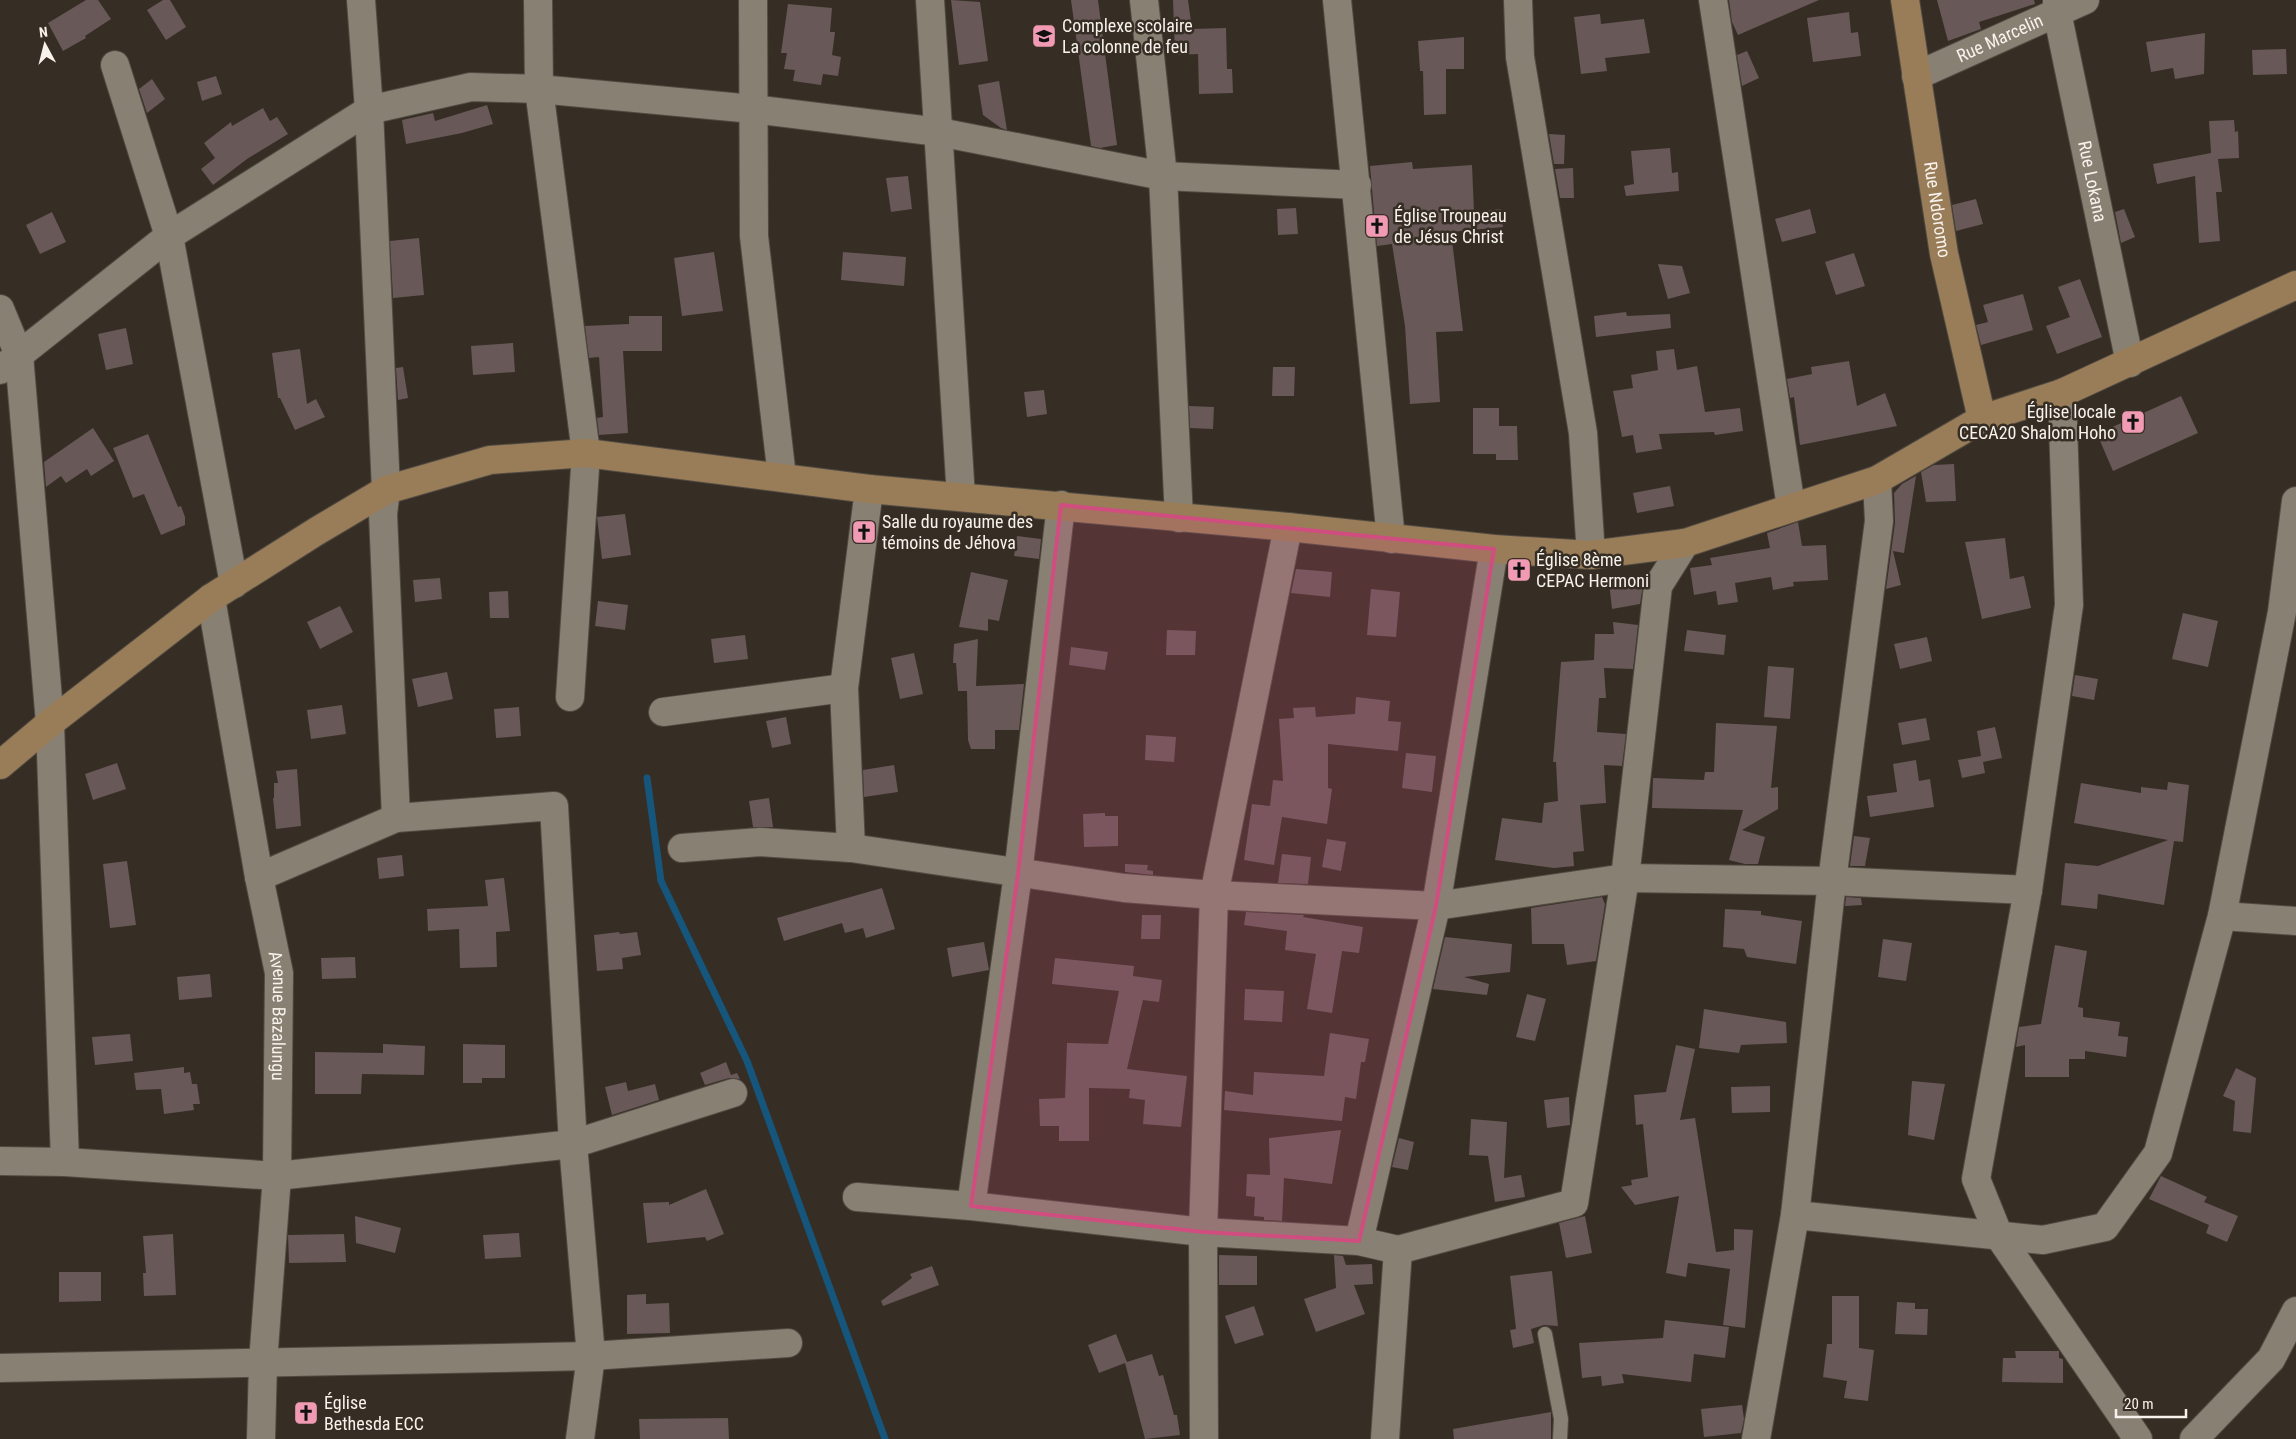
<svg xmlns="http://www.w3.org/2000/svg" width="2296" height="1439" font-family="'Roboto Condensed',sans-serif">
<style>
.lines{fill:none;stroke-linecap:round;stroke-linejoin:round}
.stream{stroke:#16557c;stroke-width:7}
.building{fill:#685858}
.lane-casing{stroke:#524b42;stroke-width:16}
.street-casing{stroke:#524b42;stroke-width:30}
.secondary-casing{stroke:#524b42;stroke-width:30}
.lane{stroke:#898074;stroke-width:14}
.street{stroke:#898074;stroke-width:28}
.secondary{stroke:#997c58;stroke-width:28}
.marked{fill:#cf4e7f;fill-opacity:0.2;stroke:#cf4e7f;stroke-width:4;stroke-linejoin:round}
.labels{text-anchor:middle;stroke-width:5;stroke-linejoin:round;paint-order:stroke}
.poi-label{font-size:18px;fill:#f7f2eb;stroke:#362e24;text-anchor:start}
.street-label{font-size:18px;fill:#f7f2eb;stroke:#362e24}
</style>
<rect width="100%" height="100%" fill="#362e24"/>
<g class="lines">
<!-- stream -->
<polyline class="stream" points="647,778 661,881 747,1061 885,1439"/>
</g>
<!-- building -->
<g class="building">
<polygon points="86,0 98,0 111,19 85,36 86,38 63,51 48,23"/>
<polygon points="163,0 170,0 186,27 166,40 147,10"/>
<polygon points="951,0 980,2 988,61 959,65"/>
<polygon points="1071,0 1098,0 1117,145 1100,148 1091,146"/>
<polygon points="1173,0 1188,0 1192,29 1226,28 1227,69 1232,69 1233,93 1199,94 1198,54 1175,55"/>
<polygon points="1729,0 1819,0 1738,35 1732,22"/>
<polygon points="1937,0 2034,0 2035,4 1979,22 1981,29 1948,41"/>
<polygon points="788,4 832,8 830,32 835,32 832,55 841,57 838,76 823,74 821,85 793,81 795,70 784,69 787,53 781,53"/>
<polygon points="1849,12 1851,33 1858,32 1861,56 1813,62 1807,18"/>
<polygon points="1600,14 1601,24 1644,19 1650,53 1605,58 1607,71 1581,74 1574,17"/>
<polygon points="2205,33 2204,74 2175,79 2173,68 2151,72 2146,42"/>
<polygon points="1464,37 1464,69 1446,69 1446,114 1424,115 1423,71 1420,71 1418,41"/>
<polygon points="2286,49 2287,74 2253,75 2252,50"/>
<polygon points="1747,51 1759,78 1742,86 1737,55"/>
<polygon points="216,76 222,94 202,101 197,82"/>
<polygon points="152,79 165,99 147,113 139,89"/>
<polygon points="999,81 1007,130 1001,128 983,115 978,85"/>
<polygon points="487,105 493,124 462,133 406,144 402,120 433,113 435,121"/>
<polygon points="263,108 270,121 277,117 288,134 247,159 213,185 201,169 215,158 204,143 231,122 232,126"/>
<polygon points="2234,120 2235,132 2238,131 2239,158 2218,159 2222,192 2216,192 2220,241 2199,243 2195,176 2157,184 2153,164 2211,153 2209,121"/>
<polygon points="1549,134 1565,135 1564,164 1554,164"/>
<polygon points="1670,148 1672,173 1678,172 1679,191 1626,196 1624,186 1634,184 1631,151"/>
<polygon points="1412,162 1413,169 1472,165 1474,212 1501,209 1503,227 1451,232 1463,331 1436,332 1440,402 1410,404 1405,326 1392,244 1377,246 1370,166"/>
<polygon points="1573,168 1574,198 1560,198 1555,169"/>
<polygon points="908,176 912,209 891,212 886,178"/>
<polygon points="1976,199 1983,224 1956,231 1952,205"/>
<polygon points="1296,208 1298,234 1278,235 1277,209"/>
<polygon points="1810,209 1816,233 1782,242 1775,219"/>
<polygon points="2124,209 2135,237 2121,243 2115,212"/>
<polygon points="52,212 66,242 40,254 26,225"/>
<polygon points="419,238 424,295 393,298 390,241"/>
<polygon points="714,252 723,311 682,316 674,258"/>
<polygon points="843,252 906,257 904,286 841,280"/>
<polygon points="1854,253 1865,286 1836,295 1825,262"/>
<polygon points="1658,264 1682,266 1690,293 1668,299"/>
<polygon points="2080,279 2102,337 2057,354 2046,326 2070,317 2058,287"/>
<polygon points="2023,294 2033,330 1981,345 1976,325 1988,322 1983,305"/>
<polygon points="1626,312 1627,316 1670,314 1671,328 1596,337 1594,316"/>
<polygon points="629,316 662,316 662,351 623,351 628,433 599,435 597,418 603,417 599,357 589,358 585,326 629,324"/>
<polygon points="126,328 133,364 106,370 98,334"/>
<polygon points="513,343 515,372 473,375 471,346"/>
<polygon points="300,349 307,404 316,399 325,417 295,430 280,398 278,398 272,353"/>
<polygon points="1674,349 1677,370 1697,366 1705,412 1740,408 1743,431 1715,435 1714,432 1659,434 1662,449 1636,453 1633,435 1622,437 1613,391 1633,388 1631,375 1658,370 1656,351"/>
<polygon points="1849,361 1857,406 1885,393 1897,426 1800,445 1794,397 1790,398 1787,379 1812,374 1811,367"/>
<polygon points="403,367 408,398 398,400 396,368"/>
<polygon points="1273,367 1295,367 1294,396 1272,396"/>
<polygon points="1044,390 1047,414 1027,417 1024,392"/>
<polygon points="2181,396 2198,433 2113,471 2097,434"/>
<polygon points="1189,406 1214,407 1213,429 1190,428"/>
<polygon points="1473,408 1499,408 1499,426 1517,426 1518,460 1496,460 1496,454 1473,454"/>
<polygon points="93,428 114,461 91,476 87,469 66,483 61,476 46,487 44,462"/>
<polygon points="148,434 178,507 181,506 185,517 185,525 161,535 144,494 133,498 113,448"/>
<polygon points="1954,464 1956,501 1926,502 1921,472 1934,465"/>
<polygon points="1916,476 1904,553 1893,551 1901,585 1886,589 1895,523 1894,493 1902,484"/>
<polygon points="1670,486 1674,506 1637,513 1633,493"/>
<polygon points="625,514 631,555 602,559 597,517"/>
<polygon points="1798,522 1802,546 1826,545 1828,580 1793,582 1794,586 1773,590 1771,577 1735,583 1738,602 1718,605 1716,591 1694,595 1690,568 1712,565 1710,558 1770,548 1767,533"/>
<polygon points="1017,536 1041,539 1039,559 1014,556"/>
<polygon points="2005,538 2010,579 2024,576 2031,608 1982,619 1965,542"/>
<polygon points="1296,569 1332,572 1330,597 1291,593"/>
<polygon points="971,572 1008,580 999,621 988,619 988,631 959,627"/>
<polygon points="440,578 442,599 415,602 413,580"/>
<polygon points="1644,578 1640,604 1612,609 1609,582"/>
<polygon points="1371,589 1400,592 1396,637 1367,635"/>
<polygon points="508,591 509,618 490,618 489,592"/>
<polygon points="598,601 628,605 625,630 595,626"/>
<polygon points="340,606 353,632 320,649 307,622"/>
<polygon points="2183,613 2218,621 2208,667 2172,659"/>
<polygon points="1613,622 1638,625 1633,669 1604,668 1606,698 1599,698 1597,732 1626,734 1622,766 1604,765 1606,803 1580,805 1584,851 1573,852 1574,866 1554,868 1495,860 1502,818 1542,823 1544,803 1558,801 1556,762 1553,762 1561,662 1594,660 1595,634 1614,634"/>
<polygon points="1167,630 1196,631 1195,655 1166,655"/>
<polygon points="1687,630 1726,635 1724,655 1684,651"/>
<polygon points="745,635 748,659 714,663 711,639"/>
<polygon points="1927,637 1932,661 1900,669 1894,644"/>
<polygon points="978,639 976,686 1024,684 1019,730 995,730 995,749 971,749 968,740 967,691 958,691 956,663 953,663 954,644"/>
<polygon points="1071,647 1108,652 1105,670 1069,665"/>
<polygon points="914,653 923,694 900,699 891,658"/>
<polygon points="1768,666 1794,668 1790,719 1764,717"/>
<polygon points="447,672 453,699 418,707 412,679"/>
<polygon points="2075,675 2098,679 2094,700 2072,696"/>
<polygon points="1356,697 1390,701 1388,721 1401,722 1398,751 1328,744 1328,788 1332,789 1327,824 1282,817 1274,865 1244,860 1252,804 1270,806 1273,780 1283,781 1279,719 1294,718 1293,708 1315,707 1316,717 1355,714"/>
<polygon points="342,705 346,734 311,739 307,710"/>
<polygon points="519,707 521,736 496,738 494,709"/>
<polygon points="786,717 791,744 772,748 766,721"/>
<polygon points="1926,718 1930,740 1902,745 1898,723"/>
<polygon points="1716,723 1777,726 1771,788 1778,787 1778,809 1742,830 1765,837 1758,864 1745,864 1729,860 1743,810 1652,808 1653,778 1704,780 1705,772 1714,772"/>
<polygon points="1995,727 2002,758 1983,762 1985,773 1962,778 1958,760 1981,756 1977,731"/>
<polygon points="1146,735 1176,737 1174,762 1145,760"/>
<polygon points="1406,753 1436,756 1432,792 1402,788"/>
<polygon points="1916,760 1919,781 1930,779 1934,807 1870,817 1867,796 1897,792 1893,764"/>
<polygon points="117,763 126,789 93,800 85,774"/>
<polygon points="894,765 898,792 864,797 863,770"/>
<polygon points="297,769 301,826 276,829 273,798 274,798 274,783 278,783 276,771"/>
<polygon points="2168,782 2189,785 2183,842 2174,841 2164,905 2098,894 2097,909 2061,905 2065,863 2098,866 2168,840 2074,823 2081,783 2141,793 2141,787 2167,790"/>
<polygon points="769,798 773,827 753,827 749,801"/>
<polygon points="1105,813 1105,816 1118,816 1118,846 1084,847 1083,814"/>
<polygon points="1854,836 1870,838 1865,866 1850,866"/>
<polygon points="1327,839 1346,842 1341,871 1322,867"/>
<polygon points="1282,854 1311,857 1308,884 1278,883"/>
<polygon points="402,855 404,876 379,879 377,858"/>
<polygon points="127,861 136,925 110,928 103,864"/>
<polygon points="1125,864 1148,865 1147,870 1153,871 1153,875 1125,872"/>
<polygon points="504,878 510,931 496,932 497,967 460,968 459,929 428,931 427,909 488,906 485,880"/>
<polygon points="882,888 895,929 866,938 863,928 845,933 842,923 784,941 777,918"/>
<polygon points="1602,897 1605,904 1596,961 1567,965 1564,944 1532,944 1531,908"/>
<polygon points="1846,897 1861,898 1862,905 1845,906"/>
<polygon points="1725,909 1761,911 1761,915 1802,921 1796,964 1747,957 1744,949 1723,947"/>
<polygon points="1246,912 1304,915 1303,917 1363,927 1359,953 1342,951 1332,1013 1307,1009 1316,954 1285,950 1287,931 1244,925"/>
<polygon points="1142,915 1161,915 1160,939 1141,939"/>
<polygon points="619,932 620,934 637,932 641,955 622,958 623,969 597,971 594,935"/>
<polygon points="1445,937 1512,944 1510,972 1464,977 1489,984 1487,995 1433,989"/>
<polygon points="1883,939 1912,943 1906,981 1878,977"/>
<polygon points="984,942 989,970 952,977 947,948"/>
<polygon points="2055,945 2087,951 2078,1007 2083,1008 2083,1017 2120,1022 2118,1036 2128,1037 2126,1057 2085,1051 2085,1059 2069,1059 2069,1077 2025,1077 2025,1045 2016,1047 2019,1027 2041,1024"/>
<polygon points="355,957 356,978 322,979 321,958"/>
<polygon points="1055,958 1134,966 1133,976 1162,980 1159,1002 1143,1000 1127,1069 1187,1076 1181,1127 1143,1124 1145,1100 1129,1098 1130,1089 1089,1088 1089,1141 1059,1141 1059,1126 1040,1126 1039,1099 1065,1098 1067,1043 1108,1044 1119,991 1052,984"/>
<polygon points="210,974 212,997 179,1000 177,977"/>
<polygon points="1245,989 1284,991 1282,1022 1244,1020"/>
<polygon points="1527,994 1546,999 1535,1041 1516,1037"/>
<polygon points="1704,1009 1786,1022 1787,1043 1741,1045 1739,1053 1699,1048"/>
<polygon points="1330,1033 1369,1039 1365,1062 1361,1062 1356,1099 1345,1097 1342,1121 1224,1110 1225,1091 1253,1095 1254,1072 1324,1076"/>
<polygon points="130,1034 133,1061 95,1065 92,1037"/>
<polygon points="383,1044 425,1046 424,1075 362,1074 361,1094 315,1094 315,1052 383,1053"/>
<polygon points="463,1044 505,1045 505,1078 482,1078 482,1083 463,1083"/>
<polygon points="1676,1045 1695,1049 1680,1120 1695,1118 1716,1252 1734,1250 1734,1229 1753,1230 1745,1328 1723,1325 1730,1269 1688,1263 1686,1277 1666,1273 1679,1196 1635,1205 1621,1187 1632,1185 1631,1180 1648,1177 1643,1124 1636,1125 1634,1095 1666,1092"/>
<polygon points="726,1062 731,1075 737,1073 740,1079 729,1078 705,1085 700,1073"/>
<polygon points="184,1067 184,1073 190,1072 192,1084 197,1084 200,1104 193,1104 194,1110 164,1114 161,1089 136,1090 134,1073"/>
<polygon points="2236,1068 2256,1078 2251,1133 2233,1131 2235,1101 2223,1096"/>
<polygon points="1912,1081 1945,1084 1934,1140 1908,1135"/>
<polygon points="626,1082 628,1091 655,1084 659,1100 612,1115 605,1087"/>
<polygon points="1770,1086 1770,1112 1732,1113 1731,1087"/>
<polygon points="1569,1097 1570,1125 1547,1128 1544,1100"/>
<polygon points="1471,1119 1507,1122 1504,1178 1521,1175 1525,1197 1495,1202 1488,1156 1469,1155"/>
<polygon points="1341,1130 1332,1184 1284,1178 1282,1221 1264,1220 1264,1217 1254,1216 1255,1197 1246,1196 1247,1174 1270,1175 1269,1138"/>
<polygon points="1399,1138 1414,1142 1408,1170 1392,1167"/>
<polygon points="2161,1176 2207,1197 2204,1202 2238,1216 2227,1242 2206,1233 2209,1225 2149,1199"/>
<polygon points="706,1189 724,1234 707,1241 705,1237 647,1243 643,1203 669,1202 669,1205"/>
<polygon points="355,1216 401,1228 395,1253 356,1243"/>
<polygon points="1585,1216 1592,1253 1566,1258 1559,1223"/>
<polygon points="519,1233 521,1257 485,1259 483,1235"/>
<polygon points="173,1234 176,1295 144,1296 143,1273 146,1273 143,1236"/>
<polygon points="344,1234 346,1262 289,1263 288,1235"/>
<polygon points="1219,1255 1257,1256 1257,1285 1219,1285"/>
<polygon points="1334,1255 1343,1256 1346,1265 1372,1264 1373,1284 1354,1285 1365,1314 1316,1332 1304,1299 1336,1288"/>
<polygon points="932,1266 939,1285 883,1306 881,1301 912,1278 910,1274"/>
<polygon points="1552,1271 1558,1326 1544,1325 1531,1329 1534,1343 1513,1348 1510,1330 1516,1329 1510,1276"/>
<polygon points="59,1272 101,1272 101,1301 59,1302"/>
<polygon points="646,1294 646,1304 669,1303 670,1333 627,1334 627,1295"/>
<polygon points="1832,1296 1859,1296 1859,1348 1874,1350 1868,1401 1844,1398 1847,1381 1823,1377 1827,1344 1832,1344"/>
<polygon points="1897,1302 1915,1303 1915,1309 1928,1309 1927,1335 1895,1334"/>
<polygon points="1254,1306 1264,1335 1235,1344 1225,1316"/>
<polygon points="1665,1320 1729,1327 1725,1358 1694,1354 1691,1382 1622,1374 1624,1383 1602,1386 1601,1376 1582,1378 1579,1343 1663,1338"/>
<polygon points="1116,1334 1127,1362 1152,1354 1159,1376 1163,1375 1174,1415 1177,1415 1180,1435 1145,1439 1125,1363 1099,1373 1088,1345"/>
<polygon points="2015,1351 2059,1351 2059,1358 2063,1359 2063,1383 2002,1382 2003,1358 2016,1358"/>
<polygon points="1742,1405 1744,1419 1741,1433 1704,1437 1701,1409"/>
<polygon points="1551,1412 1551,1439 1454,1439 1453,1429"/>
<polygon points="728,1418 729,1439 640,1439 639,1419"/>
</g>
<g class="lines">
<defs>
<polyline id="lane" points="1545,1334 1561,1419 1560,1439"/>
<g id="street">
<polyline points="361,0 369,110 386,490 383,514 396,818"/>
<polyline points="538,0 539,89 586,453 570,697"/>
<polyline points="753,0 754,236 782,477"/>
<polyline points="930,0 961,497"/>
<polyline points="1144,0 1163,176 1179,518"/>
<polyline points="1337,0 1391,539"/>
<polyline points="1518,0 1520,57 1583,433 1591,555"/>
<polyline points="1713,0 1791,507"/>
<path id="s1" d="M2057,0V12L2130,363"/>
<polyline points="115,65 169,236 234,584"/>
<path id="s2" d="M1916,76L2085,0"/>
<polyline points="0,309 19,355 50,723 65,1162"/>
<polyline points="0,370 169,236 369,110 471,87 539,89 753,109 939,132 1163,176 1357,185"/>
<polyline points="2062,393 2069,605 2028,890 1976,1179 1999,1236 2138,1439"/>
<path id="s3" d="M211,598L259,877L279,973L277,1176L263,1362L261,1439"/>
<polyline points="663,712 844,688"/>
<polyline points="682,848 760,842 851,848 1124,888 1214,895 1436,906 1625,878 1832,881 2028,890"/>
<polyline points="851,848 844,688 869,489"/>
<polyline points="259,877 396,818 554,806 573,1144 591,1356 580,1439"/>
<polyline points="2222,916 2296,921"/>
<polyline points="0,1161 65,1162 277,1176 573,1144 733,1093"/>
<polyline points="857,1197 971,1206 1203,1232 1359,1241 1398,1250 1574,1203 1625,878 1658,586 1685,543"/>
<polyline points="971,1206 1018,874 1061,505"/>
<polyline points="1795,1215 2043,1240 2105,1227 2158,1153 2222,916 2282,612 2296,501"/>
<polyline points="1359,1241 1436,906 1494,549"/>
<polyline points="0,1368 591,1356 788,1343"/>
<polyline points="1204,1439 1203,1232 1214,895 1288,527"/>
<polyline points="1385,1439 1398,1250"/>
<polyline points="1756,1439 1795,1215 1832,881 1879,521 1877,480"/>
<polyline points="2194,1439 2271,1359 2296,1311"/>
</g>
<g id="secondary">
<path id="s4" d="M1905,0L1944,254L1982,419"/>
<polyline points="0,765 50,723 211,598 317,531 386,490 490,460 586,453 869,489 1288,527 1494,549 1591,555 1685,543 1877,480 1982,419 2062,393 2296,285"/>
</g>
</defs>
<!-- lane casing -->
<use href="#lane" class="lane-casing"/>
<!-- street casing -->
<use href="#street" class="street-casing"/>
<!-- secondary casing -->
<use href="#secondary" class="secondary-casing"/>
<!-- lane -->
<use href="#lane" class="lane"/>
<!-- street -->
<use href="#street" class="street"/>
<!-- secondary -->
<use href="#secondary" class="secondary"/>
</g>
<!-- marked area -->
<path class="marked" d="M1061,505L1494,549L1436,906L1359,1241L1203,1232L971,1206L1018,874Z"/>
<!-- icons -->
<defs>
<symbol id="school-square" viewBox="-11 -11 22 22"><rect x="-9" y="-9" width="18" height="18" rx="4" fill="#f19ab3" stroke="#362e24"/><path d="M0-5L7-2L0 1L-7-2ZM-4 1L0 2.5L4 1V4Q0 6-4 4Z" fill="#111"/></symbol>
<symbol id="church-square" viewBox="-11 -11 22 22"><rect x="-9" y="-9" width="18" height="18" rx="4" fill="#f19ab3" stroke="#362e24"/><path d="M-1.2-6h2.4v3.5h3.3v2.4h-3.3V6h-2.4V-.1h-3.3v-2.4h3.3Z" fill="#111"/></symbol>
</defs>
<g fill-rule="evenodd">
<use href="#school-square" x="1030" y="22" width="28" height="28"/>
<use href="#church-square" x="1363" y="212" width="28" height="28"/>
<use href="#church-square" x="2119" y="408" width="28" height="28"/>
<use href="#church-square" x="850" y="518" width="28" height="28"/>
<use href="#church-square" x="1505" y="556" width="28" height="28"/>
<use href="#church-square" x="292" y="1399" width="28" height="28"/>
</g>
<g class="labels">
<!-- poi labels -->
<g class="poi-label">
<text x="1062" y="32">Complexe scolaire<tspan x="1062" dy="21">La colonne de feu</tspan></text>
<text x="1394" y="222">Église Troupeau<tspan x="1394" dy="21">de Jésus Christ</tspan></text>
<text x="2116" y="418" text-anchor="end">Église locale<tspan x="2116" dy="21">CECA20 Shalom Hoho</tspan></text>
<text x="882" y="528">Salle du royaume des<tspan x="882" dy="21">témoins de Jéhova</tspan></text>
<text x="1536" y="566">Église 8ème<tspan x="1536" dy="21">CEPAC Hermoni</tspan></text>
<text x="324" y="1409">Église<tspan x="324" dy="21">Bethesda ECC</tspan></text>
</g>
<!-- street labels -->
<g class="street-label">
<text dy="6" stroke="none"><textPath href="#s2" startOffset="92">Rue Marcelin</textPath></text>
<text dy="6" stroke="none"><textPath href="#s1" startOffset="185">Rue Lokana</textPath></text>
<text dy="6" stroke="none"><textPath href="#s4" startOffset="212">Rue Ndoromo</textPath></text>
<text dy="6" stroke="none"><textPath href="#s3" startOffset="424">Avenue Bazalungu</textPath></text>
</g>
</g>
<!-- north arrow -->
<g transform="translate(45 45) rotate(353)" stroke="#362e24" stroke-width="4" paint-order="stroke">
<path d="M0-4L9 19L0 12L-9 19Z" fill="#f7f2eb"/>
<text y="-8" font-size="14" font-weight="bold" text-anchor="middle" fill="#f7f2eb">N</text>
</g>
<!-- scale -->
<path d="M2116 1409v8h70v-8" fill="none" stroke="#f7f2eb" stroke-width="2.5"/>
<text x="2124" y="1409" font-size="15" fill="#f7f2eb" stroke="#362e24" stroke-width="4" paint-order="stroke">20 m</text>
</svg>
